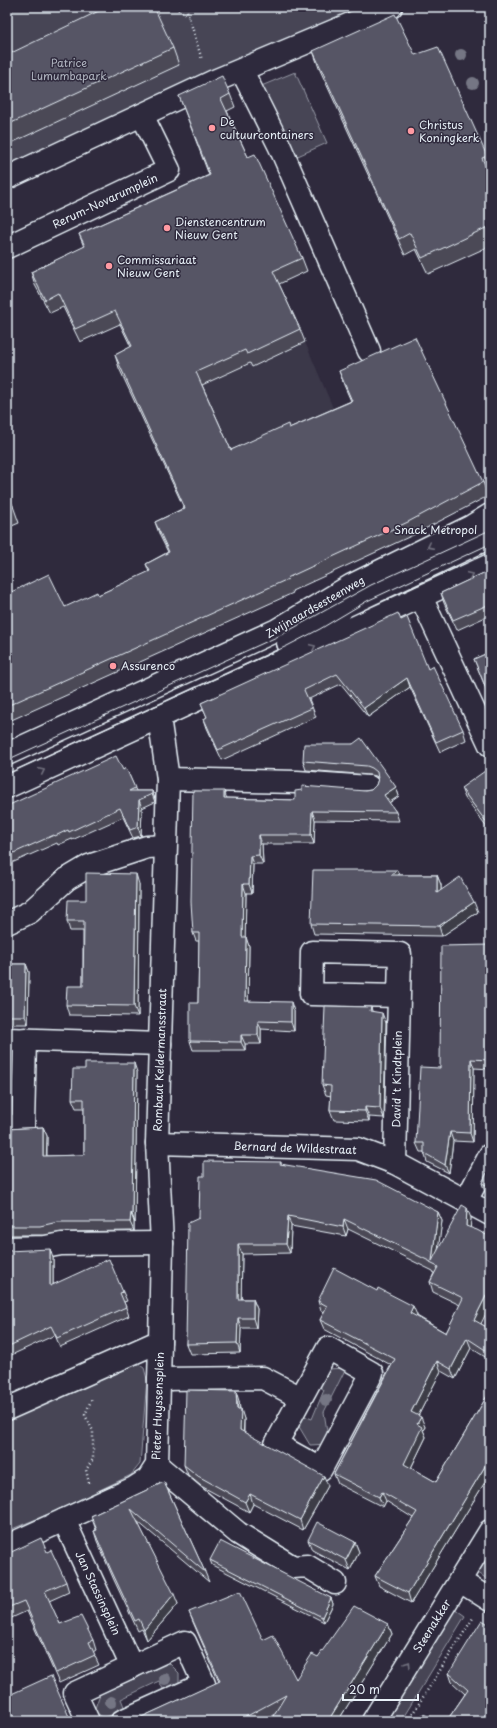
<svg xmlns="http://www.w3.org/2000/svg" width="497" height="1728" font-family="'Playpen Sans',sans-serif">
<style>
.built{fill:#3b3749}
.green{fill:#464455;stroke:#979aa6}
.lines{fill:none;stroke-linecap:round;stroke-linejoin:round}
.minor-casing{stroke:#e8f1f8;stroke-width:25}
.path{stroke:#e8f1f8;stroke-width:2.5;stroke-dasharray:1 3;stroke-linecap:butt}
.minor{stroke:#2f2a3d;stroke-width:22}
.tram{stroke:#e8f1f8;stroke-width:1}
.tree{fill:#757684}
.wall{fill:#4b4957;stroke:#e8f1f8}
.shaded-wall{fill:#3d3c47;stroke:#e8f1f8}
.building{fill:#575565;stroke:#e8f1f8}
.oneway{stroke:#70707e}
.poi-dot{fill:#ff9aa2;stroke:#2f2a3d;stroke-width:1.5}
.labels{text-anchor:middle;stroke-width:3;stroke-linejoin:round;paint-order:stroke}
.park-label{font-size:11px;fill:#afb4bf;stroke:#2f2a3d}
.poi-label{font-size:11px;fill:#e8f1f8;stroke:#2f2a3d;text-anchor:start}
.street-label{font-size:11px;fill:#e8f1f8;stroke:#2f2a3d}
</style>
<rect width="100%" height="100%" fill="#2f2a3d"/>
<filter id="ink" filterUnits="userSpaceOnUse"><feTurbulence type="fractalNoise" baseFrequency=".025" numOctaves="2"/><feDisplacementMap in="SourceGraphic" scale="8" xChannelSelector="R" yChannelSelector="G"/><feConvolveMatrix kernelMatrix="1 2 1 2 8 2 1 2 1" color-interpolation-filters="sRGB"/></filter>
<g filter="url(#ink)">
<!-- built -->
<polygon class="built" points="305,342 339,422 190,521 119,368 137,360"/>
<!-- green -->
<g class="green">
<polygon points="7,7 364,7 7,167"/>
<polygon points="295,72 327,143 291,159 259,87"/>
<polygon points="138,1364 144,1368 147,1379 140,1464 131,1475 56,1511 7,1531 7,1420 128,1365"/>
<polygon points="346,1368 324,1412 329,1444 310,1445 298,1425 299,1414 312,1419 324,1390 314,1382 327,1369"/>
<polygon points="490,1544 490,1574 487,1579 474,1570"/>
<polygon points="451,1606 465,1616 401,1721 382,1721"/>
<polygon points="169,1663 179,1673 179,1685 164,1691 159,1681 121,1699 125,1709 104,1718 94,1711 100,1694"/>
</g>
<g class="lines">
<defs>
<g id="minor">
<polyline points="242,71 280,147 369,351"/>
<polyline points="7,178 212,82 391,7"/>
<polyline points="7,247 169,170 142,115"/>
<polyline points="421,597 490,745"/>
<polyline points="347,605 490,537"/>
<polyline points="288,643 338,615 343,607"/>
<polyline points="159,717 168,779 157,1143 162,1243 160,1341"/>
<polyline points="7,754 277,630 352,585 472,526 490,515"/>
<polyline points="168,779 297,782 369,787"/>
<polyline points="7,787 490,565"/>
<polyline points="7,923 30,912 67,879 89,866 147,847 165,846"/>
<polyline points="7,1039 160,1044"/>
<polyline points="7,1126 23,1126 25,1039"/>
<polyline points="157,1143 358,1149 395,1163 490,1214"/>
<polyline points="395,1163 399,996 311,994 312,952 400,954 399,996"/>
<polyline points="466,1201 490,1155"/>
<polyline points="7,1248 45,1247 61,1244 162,1243"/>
<polygon points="328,1348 372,1373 321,1469 276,1444"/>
<polyline points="159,1379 263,1378 301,1398"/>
<polyline points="7,1409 160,1341 157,1465 148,1479 134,1488 7,1546"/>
<polyline points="157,1465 238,1533 293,1567 307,1566 335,1583"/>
<polyline points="64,1520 132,1667"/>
<polyline points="460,1581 490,1600"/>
<polyline points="88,1721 75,1693 185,1642 204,1684 122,1721"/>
<polyline points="373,1721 490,1531"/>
</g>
</defs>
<!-- minor casing -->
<use href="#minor" class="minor-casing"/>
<!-- path -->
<g class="path">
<polyline points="175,7 189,17"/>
<polyline points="186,7 202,60"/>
<polyline points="89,1483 86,1470 93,1459 93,1431 85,1415 92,1398"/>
<polyline points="408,1721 473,1618"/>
</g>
<!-- minor -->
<use href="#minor" class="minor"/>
<!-- tram -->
<g class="tram">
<polyline points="7,760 281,635 371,585 490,530"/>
<polyline points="7,774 287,646 320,629 367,601 490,544"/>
</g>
</g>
<!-- trees -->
<g class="tree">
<circle cx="461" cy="55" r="6"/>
<circle cx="473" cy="83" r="6"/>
<circle cx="326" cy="1400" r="6"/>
<circle cx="165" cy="1679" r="6"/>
<circle cx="111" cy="1702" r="6"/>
</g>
<!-- wall -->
<g class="wall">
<polygon points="173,48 179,65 7,145 7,55"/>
<polygon points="313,51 415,55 487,156 490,163 490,246 428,274 416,249 405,255 319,68"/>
<polygon points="230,94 235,107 227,111 248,157 302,258 307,271 279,284 300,329 305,342 252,367 250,363 202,385 231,450 289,428 351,401 344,385 339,371 483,482 488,496 413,535 292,591 293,593 7,722 7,594 65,607 98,595 149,572 146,564 168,552 160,536 155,522 184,508 119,368 115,355 131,347 120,324 80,342 63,307 50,313 35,285 31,272 84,247 79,234 209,175 179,96"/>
<polygon points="7,493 13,506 19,523 7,528"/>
<polygon points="490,570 490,615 457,630 444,603 441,593"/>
<polygon points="401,620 428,669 463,730 466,740 440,752 410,687 368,717 341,684 309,699 316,717 222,760 207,728 204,719 207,717 201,703"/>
<polygon points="490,652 490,699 474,659"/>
<polygon points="353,744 396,787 399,796 389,803 396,812 399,821 315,820 314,844 262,844 263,864 253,864 252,893 246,893 245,937 249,946 248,1001 294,1011 294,1031 261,1029 261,1044 245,1044 245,1050 193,1050 190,1041 198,1003 199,941 196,941 193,933 227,798 295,800 371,790 376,785 378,779 376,776 370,775 306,770 303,761"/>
<polygon points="126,768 136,791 152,791 155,799 155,802 142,808 141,836 133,838 123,817 72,840 72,839 58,845 57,843 7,865 11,875 7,876 7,806 123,770"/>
<polygon points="490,778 490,832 465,798 461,788"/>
<polygon points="399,875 437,875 441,885 441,891 478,912 442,936 314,934 311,924"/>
<polygon points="139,884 138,1016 69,1015 66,1005 83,986 83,931 70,931 67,921 86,900"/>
<polygon points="490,945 490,1069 474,1068 473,1142 453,1141 449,1173 427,1162 424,1152 420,1152 416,1143 440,1068"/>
<polygon points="7,964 26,964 29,972 28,1024 7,1024"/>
<polygon points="371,1007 372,1011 386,1023 384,1118 369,1117 369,1121 334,1120 330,1110 331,1096 326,1095 322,1085"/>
<polygon points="137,1072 135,1223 134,1222 134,1231 61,1232 44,1235 7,1235 7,1129 43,1127 47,1136 47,1156 84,1155 84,1108 76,1108 72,1099"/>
<polygon points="281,1162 281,1164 438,1212 442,1221 438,1248 471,1218 470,1227 481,1324 490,1329 490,1360 471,1348 455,1379 441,1371 418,1416 425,1427 423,1430 426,1437 411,1468 436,1482 490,1391 490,1474 411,1603 379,1586 375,1576 413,1518 386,1501 383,1507 338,1484 334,1474 391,1365 324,1329 320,1320 324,1312 321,1311 318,1301 417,1315 417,1316 446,1333 460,1305 433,1292 430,1282 434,1273 433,1271 348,1229 346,1236 291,1226 290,1253 242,1254 241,1299 253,1299 257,1309 256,1328 241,1328 240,1353 190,1354 186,1344 199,1218"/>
<polygon points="490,1167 490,1194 485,1192 482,1183"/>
<polygon points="7,1251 53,1258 53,1284 123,1292 127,1301 124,1302 129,1316 60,1347 55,1335 7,1357"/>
<polygon points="239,1401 240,1409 244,1419 244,1433 328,1486 303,1530 253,1504 249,1512 201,1486 188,1475 184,1465"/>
<polygon points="164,1482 205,1572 209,1582 137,1521 178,1604 147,1640 142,1629 138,1631 114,1580 97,1541 94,1531 96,1530 91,1516"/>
<polygon points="308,1540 355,1542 359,1552 350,1570 312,1550"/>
<polygon points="47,1552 66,1582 69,1592 49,1601 60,1624 93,1640 96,1650 93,1652 99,1665 59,1683 27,1611 7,1620 7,1554"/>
<polygon points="210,1560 331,1598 333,1604 324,1622 212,1565"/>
<polygon points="189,1612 263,1640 296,1679 318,1657 388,1624 392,1634 338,1721 270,1721 275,1713 260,1721 133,1721 219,1682 193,1622"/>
<polygon points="490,1625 490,1721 449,1721 448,1719 465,1694 452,1682 449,1673"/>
</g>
<!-- shaded-wall -->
<g class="shaded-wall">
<polygon points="407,678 410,687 368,717 364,708"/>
<polygon points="396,787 399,796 387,804 384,795"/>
<polygon points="152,791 155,799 155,802 152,794"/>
<polygon points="224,791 227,799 224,798"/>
<polygon points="139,800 142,808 141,836 138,827"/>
<polygon points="312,811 315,820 314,844 311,835"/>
<polygon points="259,835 262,844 263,864 259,855"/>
<polygon points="250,856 253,864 252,893 249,884"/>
<polygon points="397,870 401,880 391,875"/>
<polygon points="136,874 139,884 138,1016 134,1006"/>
<polygon points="437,875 441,885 441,903 437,893"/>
<polygon points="243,884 246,893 245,946 242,937"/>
<polygon points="474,902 478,912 442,936 439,926"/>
<polygon points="246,937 249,946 248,1010 245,1001"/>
<polygon points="26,964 29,972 28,1024 25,1016"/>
<polygon points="291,1002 294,1011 294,1031 291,1022"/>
<polygon points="382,1013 386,1023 384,1118 380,1108"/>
<polygon points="258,1021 261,1029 261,1044 258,1035"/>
<polygon points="241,1035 245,1044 245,1050 241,1042"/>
<polygon points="471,1059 474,1068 473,1142 470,1133"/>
<polygon points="134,1063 137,1072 135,1223 132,1214"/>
<polygon points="365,1107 369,1117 369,1121 365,1111"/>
<polygon points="43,1127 47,1136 46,1165 43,1156"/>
<polygon points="450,1132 453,1141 449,1173 445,1165"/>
<polygon points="467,1208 471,1218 470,1235 466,1226"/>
<polygon points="438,1212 442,1221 436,1266 432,1261"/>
<polygon points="131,1213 134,1222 134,1231 130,1222"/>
<polygon points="288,1216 291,1226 290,1253 286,1244"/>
<polygon points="344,1219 348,1229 346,1236 343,1227"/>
<polygon points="238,1244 242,1254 241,1309 238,1299"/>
<polygon points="50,1249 53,1258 53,1295 50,1286"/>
<polygon points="490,1288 490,1305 478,1330 474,1320"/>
<polygon points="253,1299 257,1309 256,1328 253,1318"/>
<polygon points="413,1306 417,1315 413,1322 410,1313"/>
<polygon points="238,1318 241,1328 240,1353 237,1343"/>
<polygon points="467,1338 471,1348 455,1379 451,1369"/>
<polygon points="437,1361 441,1371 415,1422 411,1412"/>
<polygon points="236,1391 239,1401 240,1416 241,1409 244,1419 243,1440 240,1430"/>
<polygon points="421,1417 425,1427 423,1430 426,1437 408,1474 404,1464 417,1424"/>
<polygon points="490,1458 490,1474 411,1603 408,1593"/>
<polygon points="324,1476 328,1486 303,1530 300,1520"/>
<polygon points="382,1492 386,1501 383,1507 379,1497"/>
<polygon points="250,1494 253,1504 249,1512 245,1502"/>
<polygon points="355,1542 359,1552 350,1570 346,1560"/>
<polygon points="174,1594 178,1604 147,1640 144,1630"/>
<polygon points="331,1598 333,1604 324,1622 322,1617"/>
<polygon points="388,1624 392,1634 338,1721 328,1721"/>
</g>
<!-- building -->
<g class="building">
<polygon points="107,7 154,7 173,48 7,125 7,55"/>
<polygon points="395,14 415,55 438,47 487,156 482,158 490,176 490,226 422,258 410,233 399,239 313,51"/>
<polygon points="222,76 230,94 221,99 248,157 255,154 302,258 273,271 300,329 247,354 245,350 196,372 231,450 288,424 289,428 352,401 339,371 415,337 483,482 408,522 287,578 288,579 7,706 7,594 49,574 65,607 97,592 98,595 150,571 146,564 169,552 155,522 185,508 115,355 132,346 115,311 75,329 58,293 45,300 31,272 85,246 79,234 210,175 179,96"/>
<polygon points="7,493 13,506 7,509"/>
<polygon points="490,570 490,604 453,620 441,593"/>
<polygon points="398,613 401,620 407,617 428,669 433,666 463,730 436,742 407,678 364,708 337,674 304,690 312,708 218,750 204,719 207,717 201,703"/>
<polygon points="490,652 490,698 474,659"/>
<polygon points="361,738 396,787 384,795 396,812 312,811 311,835 259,835 259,855 250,856 249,884 243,884 242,937 246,937 245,1001 291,1002 291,1022 258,1021 258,1035 241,1035 241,1042 190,1041 190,1003 198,1003 199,933 193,933 191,902 193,791 224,791 224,798 295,800 295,791 302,790 302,786 365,791 371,790 376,785 378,779 377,772 372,768 367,766 303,761 304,744 353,744"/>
<polygon points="116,756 123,770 126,768 135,788 129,791 152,791 152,794 139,800 138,827 130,830 120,808 69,832 68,830 55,836 54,835 7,856 7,806"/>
<polygon points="485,771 490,778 490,827 461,788"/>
<polygon points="313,870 397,870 391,875 437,875 437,893 460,877 474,902 439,926 311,924"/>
<polygon points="86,873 136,874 134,1006 66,1005 67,986 83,986 84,921 67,921 68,900 86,900"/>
<polygon points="490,945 489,1060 471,1059 470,1133 450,1132 445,1165 424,1153 424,1143 416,1143 420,1067 440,1068 441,946"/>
<polygon points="7,964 26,964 25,1016 7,1016"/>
<polygon points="325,1006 371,1007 370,1011 382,1013 380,1108 365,1107 365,1111 330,1110 331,1086 322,1085"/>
<polygon points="85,1063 134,1063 132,1214 131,1213 130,1222 58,1222 40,1226 7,1226 7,1129 43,1127 43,1156 84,1155 84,1099 72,1099 73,1069 85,1069"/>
<polygon points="204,1161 281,1162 280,1164 376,1180 438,1212 432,1261 462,1205 467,1208 466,1226 477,1230 490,1237 490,1288 474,1320 490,1329 490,1353 467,1338 451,1369 437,1361 411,1412 421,1417 417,1424 422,1427 404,1464 436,1482 490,1391 490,1458 408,1593 375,1576 417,1512 382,1492 379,1497 334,1474 395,1359 320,1320 327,1306 318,1301 334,1268 377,1291 378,1288 413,1306 410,1313 446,1333 463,1298 430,1282 438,1267 430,1263 431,1262 344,1219 343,1227 288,1216 286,1244 238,1244 238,1299 253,1299 253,1318 238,1318 237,1343 186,1344 188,1223 199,1218 200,1176 204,1176"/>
<polygon points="490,1167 490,1187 482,1183"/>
<polygon points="50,1249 50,1286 109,1259 123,1292 120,1293 126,1307 57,1338 51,1326 7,1347 7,1251"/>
<polygon points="186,1390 236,1391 237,1409 241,1409 240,1430 324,1476 300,1520 250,1494 245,1502 198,1476 184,1465"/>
<polygon points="164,1482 205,1572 131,1509 174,1594 144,1630 139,1619 135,1621 111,1570 94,1531 97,1530 91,1516"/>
<polygon points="317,1522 355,1542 346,1560 308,1540"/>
<polygon points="41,1538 47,1552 51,1550 66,1582 45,1591 60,1624 81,1616 93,1640 89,1642 95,1655 56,1673 24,1601 7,1608 7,1554"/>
<polygon points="220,1541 331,1598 322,1617 210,1560"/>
<polygon points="240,1591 263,1640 273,1635 296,1679 312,1654 318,1657 354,1606 388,1624 328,1721 270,1721 286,1695 238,1721 133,1721 220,1681 189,1612"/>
<polygon points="482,1620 490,1625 490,1721 451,1721 448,1719 468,1690 449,1673"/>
<polygon points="51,1676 71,1721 7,1721 7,1696"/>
<polygon points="423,1714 441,1721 419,1721"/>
</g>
<!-- one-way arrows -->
<defs><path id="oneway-chevron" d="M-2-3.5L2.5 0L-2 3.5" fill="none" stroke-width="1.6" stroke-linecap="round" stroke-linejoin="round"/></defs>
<g class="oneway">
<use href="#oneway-chevron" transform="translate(430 546) rotate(154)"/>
<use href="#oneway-chevron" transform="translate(470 575) rotate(-25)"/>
<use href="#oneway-chevron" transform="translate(313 647) rotate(-25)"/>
<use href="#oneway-chevron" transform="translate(42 771) rotate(-25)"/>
<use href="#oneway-chevron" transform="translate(408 1664) rotate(-58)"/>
</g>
</g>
<!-- markers -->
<g class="poi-dot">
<circle cx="212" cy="128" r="4"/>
<circle cx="411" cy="131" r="4"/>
<circle cx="167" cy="228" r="4"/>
<circle cx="109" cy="266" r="4"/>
<circle cx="386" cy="530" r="4"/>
<circle cx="113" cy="666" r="4"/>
</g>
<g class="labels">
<!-- park labels -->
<g class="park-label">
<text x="69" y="67">Patrice<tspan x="69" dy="13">Lumumbapark</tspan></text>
</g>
<!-- poi labels -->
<g class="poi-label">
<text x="220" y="126">De<tspan x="220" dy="13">cultuurcontainers</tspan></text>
<text x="419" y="129">Christus<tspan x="419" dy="13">Koningkerk</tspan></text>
<text x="175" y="226">Dienstencentrum<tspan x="175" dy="13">Nieuw Gent</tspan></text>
<text x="117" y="264">Commissariaat<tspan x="117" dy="13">Nieuw Gent</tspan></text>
<text x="394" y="534">Snack Metropol</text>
<text x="121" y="670">Assurenco</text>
</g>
<!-- street labels -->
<g class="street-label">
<text transform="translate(105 201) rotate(-25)" y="4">Rerum-Novarumplein</text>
<text transform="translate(315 607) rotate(-30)" y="4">Zwijnaardsesteenweg</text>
<text transform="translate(160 1060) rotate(-88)" y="4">Rombaut Keldermansstraat</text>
<text transform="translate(397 1079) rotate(-89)" y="4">David 't Kindtplein</text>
<text transform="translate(295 1148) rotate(2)" y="4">Bernard de Wildestraat</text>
<text transform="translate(158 1406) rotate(-88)" y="4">Pieter Huyssensplein</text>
<text transform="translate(98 1593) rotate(65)" y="4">Jan Stassinsplein</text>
<text transform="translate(432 1626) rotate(-58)" y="4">Steenakker</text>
</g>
</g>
<!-- margin -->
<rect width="497" height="1728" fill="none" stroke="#2f2a3d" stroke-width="24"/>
<rect x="12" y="12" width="473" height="1704" fill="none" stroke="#e8f1f8" stroke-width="1.5" filter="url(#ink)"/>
<!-- scale -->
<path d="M343 1694v6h75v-6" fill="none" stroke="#e8f1f8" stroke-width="2"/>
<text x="349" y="1694" font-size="12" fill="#e8f1f8" stroke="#2f2a3d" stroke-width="3" paint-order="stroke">20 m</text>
</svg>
